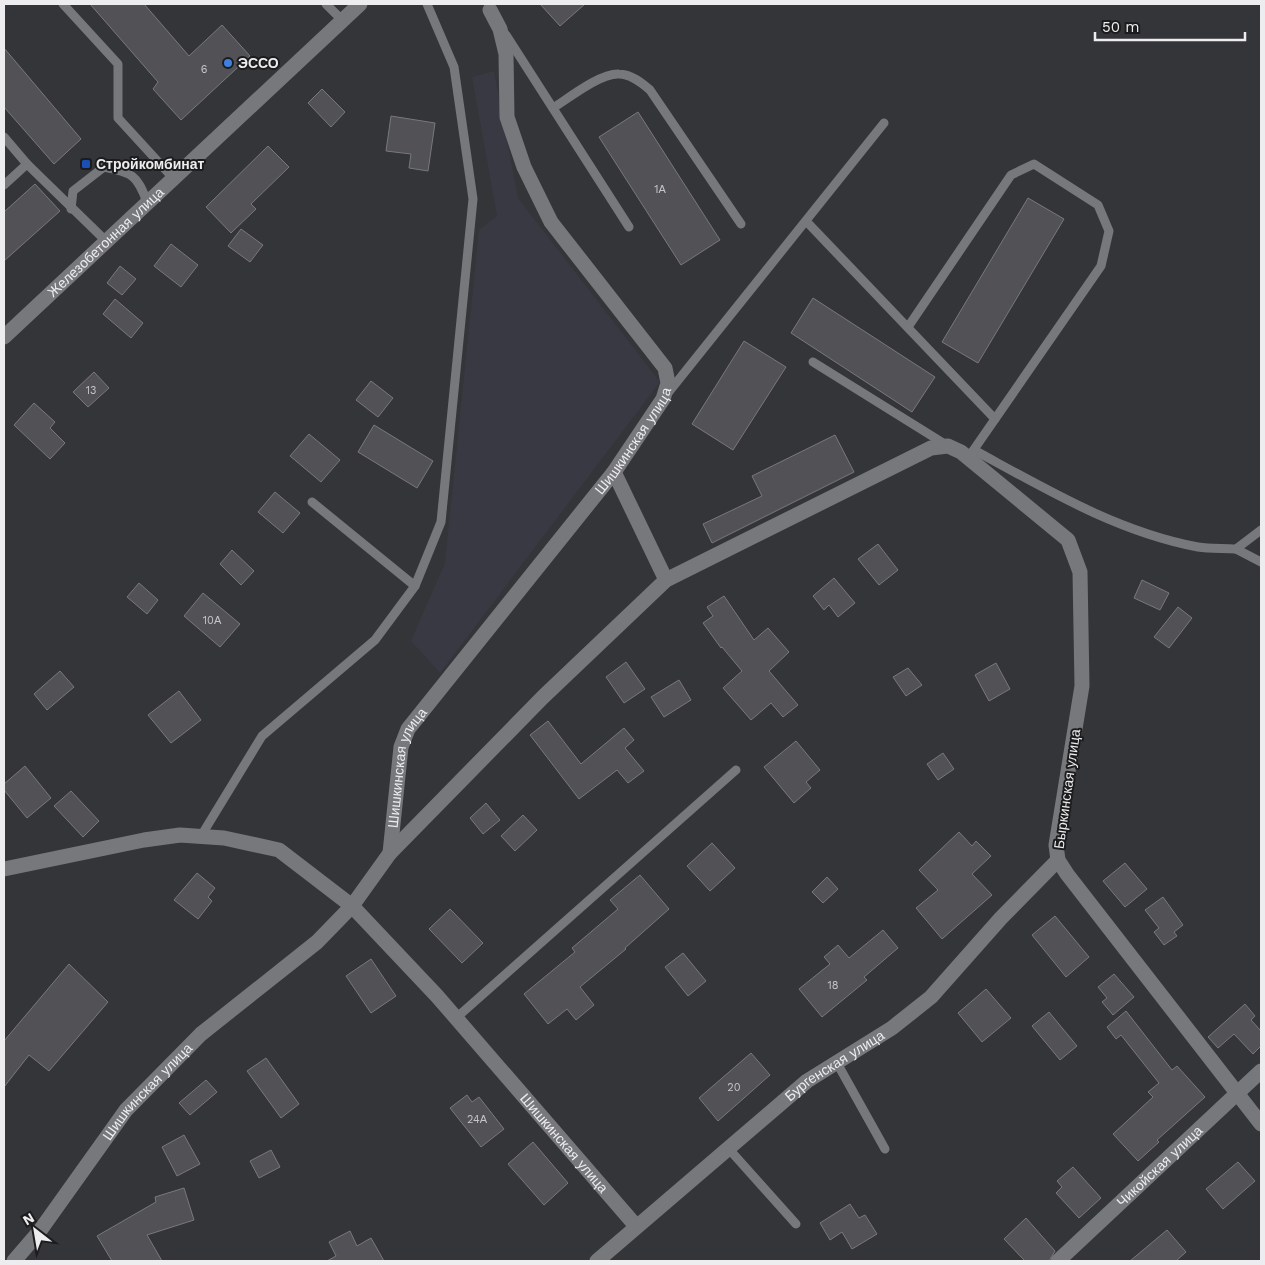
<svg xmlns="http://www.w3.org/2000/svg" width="1265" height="1265" font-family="'Work Sans',sans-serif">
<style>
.built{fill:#393943}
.building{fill:#525256;stroke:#79797d}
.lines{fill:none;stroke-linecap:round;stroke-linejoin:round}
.lane{stroke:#77787c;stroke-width:9}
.street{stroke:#77787c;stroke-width:15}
.shop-dot{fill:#3f7fe0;stroke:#1c1c1e;stroke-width:2}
.transit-dot{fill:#1a4fb4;stroke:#1c1c1e;stroke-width:2}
.labels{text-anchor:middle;stroke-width:4;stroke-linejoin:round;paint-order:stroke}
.number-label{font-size:11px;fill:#c6c6c9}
.poi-label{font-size:14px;font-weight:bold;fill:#ededef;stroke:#1c1c1e;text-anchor:start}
.street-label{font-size:14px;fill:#ededef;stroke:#1c1c1e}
</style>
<rect width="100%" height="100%" fill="#343538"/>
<!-- built -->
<polygon class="built" points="494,71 518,198 660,382 440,673 411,641 445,563 479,230 497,216 472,77"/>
<!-- building -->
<g class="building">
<polygon points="90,4 144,4 189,56 222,25 250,56 181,120 153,89 158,82"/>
<polygon points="540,4 585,4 560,26"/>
<polygon points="4,48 81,139 54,164 4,107"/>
<polygon points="322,89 345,112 331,127 308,103"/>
<polygon points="638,112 720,240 681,265 599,137"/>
<polygon points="391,116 435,123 428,171 409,168 411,154 386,151"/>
<polygon points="268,146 289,167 251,204 256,209 231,233 206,207"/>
<polygon points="35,184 60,211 4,261 4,212"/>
<polygon points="1028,198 1064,219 978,363 942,342"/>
<polygon points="241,229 263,245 250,262 228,246"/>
<polygon points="171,244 198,265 181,287 154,266"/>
<polygon points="120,266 136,279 122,295 107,283"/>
<polygon points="813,298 935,377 912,412 791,333"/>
<polygon points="115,299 143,323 131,338 103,314"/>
<polygon points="744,341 786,367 733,450 692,424"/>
<polygon points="94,372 109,388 88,407 73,392"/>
<polygon points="371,381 393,398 378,417 356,400"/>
<polygon points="34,403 55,422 50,428 65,443 50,459 14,425"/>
<polygon points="374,425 433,461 417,488 358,452"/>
<polygon points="309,434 340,460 321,482 290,456"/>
<polygon points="835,435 854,472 712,543 703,524 762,496 752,476"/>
<polygon points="275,492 300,513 283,533 258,512"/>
<polygon points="878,544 898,570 879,585 858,559"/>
<polygon points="232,550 254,571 241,585 220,564"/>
<polygon points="834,578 855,603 838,617 829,605 824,610 813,596"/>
<polygon points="1142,580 1169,593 1160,610 1134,598"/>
<polygon points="139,583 158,600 147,614 127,597"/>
<polygon points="203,593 240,624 220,647 184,616"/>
<polygon points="724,596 754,640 768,628 789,652 769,671 798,705 783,717 771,703 751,720 723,688 742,671 722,647 721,648 703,623 713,616 707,607"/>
<polygon points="1178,607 1192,618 1169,648 1154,637"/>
<polygon points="626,662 645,689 624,703 606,677"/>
<polygon points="996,663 1010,689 989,701 975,675"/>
<polygon points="908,668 922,685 906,696 893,677"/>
<polygon points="60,671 74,687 47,710 34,694"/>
<polygon points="679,680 691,700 664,717 651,697"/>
<polygon points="179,691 201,720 171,743 148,715"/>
<polygon points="548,721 581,764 624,728 634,740 625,748 644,771 628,783 617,770 579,799 530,735"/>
<polygon points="796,741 820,770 806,782 811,788 794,803 764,767"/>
<polygon points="943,753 954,769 938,780 927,764"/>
<polygon points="25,766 51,798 27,818 4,790 4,784"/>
<polygon points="71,791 99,821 83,837 54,806"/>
<polygon points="486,803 500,820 483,834 470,818"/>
<polygon points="523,815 537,830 515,851 501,836"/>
<polygon points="959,832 972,846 976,841 991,856 972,874 992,895 942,939 916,908 938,890 919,870"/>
<polygon points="712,843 735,868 710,891 687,866"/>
<polygon points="1125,863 1147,889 1125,907 1103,881"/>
<polygon points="197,873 215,888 208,897 212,901 198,919 174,900"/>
<polygon points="640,875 669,909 625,948 626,949 580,987 594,1005 576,1020 567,1009 548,1024 524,994 575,952 572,948 618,909 610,900"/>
<polygon points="827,877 838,889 823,903 812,892"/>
<polygon points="1163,897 1183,925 1174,932 1177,936 1164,945 1154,932 1159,928 1145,910"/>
<polygon points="450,909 483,943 462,963 429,929"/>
<polygon points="1055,916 1089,957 1066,977 1032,935"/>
<polygon points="883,930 898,948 864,977 867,980 822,1017 799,989 830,964 824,957 838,945 849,958"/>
<polygon points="683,953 706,981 688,996 665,967"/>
<polygon points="371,959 396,996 371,1013 346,976"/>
<polygon points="69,964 108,1002 49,1071 29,1055 4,1087 4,1041"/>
<polygon points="1114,974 1134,997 1113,1015 1102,1002 1107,998 1098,987"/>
<polygon points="986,989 1011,1018 982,1042 958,1013"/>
<polygon points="1245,1004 1255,1016 1251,1020 1261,1031 1261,1046 1253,1054 1234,1034 1218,1048 1208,1037"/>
<polygon points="1126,1011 1172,1070 1177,1066 1205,1097 1157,1140 1159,1142 1138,1161 1113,1134 1153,1097 1148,1092 1159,1083 1121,1035 1116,1039 1107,1027"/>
<polygon points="1049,1012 1077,1046 1060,1060 1032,1026"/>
<polygon points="751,1053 770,1075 718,1121 699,1098"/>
<polygon points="266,1058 299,1104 281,1118 247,1071"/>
<polygon points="206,1080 217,1092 190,1115 179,1103"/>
<polygon points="467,1095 472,1102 479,1097 504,1129 481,1147 450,1108"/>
<polygon points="184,1135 200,1164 177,1176 162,1147"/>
<polygon points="533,1142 568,1183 544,1205 508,1164"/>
<polygon points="271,1150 280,1167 259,1178 250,1161"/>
<polygon points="1238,1162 1255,1181 1223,1209 1206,1189"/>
<polygon points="1073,1167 1101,1198 1079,1218 1056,1193 1062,1187 1057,1181"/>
<polygon points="184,1188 194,1220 147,1235 162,1261 112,1261 97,1236 156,1202 155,1197"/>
<polygon points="850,1204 859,1218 865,1215 877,1234 852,1249 842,1232 830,1240 820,1223"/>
<polygon points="1026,1218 1055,1251 1049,1261 1025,1261 1004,1239"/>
<polygon points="1167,1230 1186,1252 1176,1261 1130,1261"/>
<polygon points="350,1231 357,1246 371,1238 384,1261 327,1261 336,1256 329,1242"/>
</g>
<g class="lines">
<!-- lane -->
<g class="lane">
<polyline points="63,4 118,64 118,118 173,178"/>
<polyline points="326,4 342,20"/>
<polyline points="506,35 629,227"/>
<path d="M553,108C569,98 600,73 619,74C631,74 642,83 650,90L741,224"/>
<polyline points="4,137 27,164"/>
<polyline points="4,185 27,164 106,241"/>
<path d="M71,209L73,191L104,167C132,173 137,174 147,202"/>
<polyline points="806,221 995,419"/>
<polyline points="908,327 1011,175 1034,164 1098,205 1109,231 1101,266 968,458"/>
<polyline points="813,362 948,446"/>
<polyline points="668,393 884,123"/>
<path d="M974,450C1044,488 1117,532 1198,547C1210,549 1224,548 1236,549L1261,530"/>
<polyline points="312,502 415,586"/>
<polyline points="1236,549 1261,562"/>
<polyline points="201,836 262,736 375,640 415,586 441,522 473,199 454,67 427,4"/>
<polyline points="456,1018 736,770"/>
<polyline points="837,1063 885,1149"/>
<polyline points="728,1148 796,1224"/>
</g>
<!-- street -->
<g class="street">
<path id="s1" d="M4,337L360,4"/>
<polyline points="614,472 666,580"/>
<path id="s2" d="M390,853L401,747L408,729L614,472L663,399L668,383L665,368L551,222L524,167L507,117L506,54L500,29L490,10"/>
<path id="s3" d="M4,869L144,840L180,835L224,838L279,850L352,906L437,996L636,1226"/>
<path id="s4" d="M14,1261L39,1232L126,1110L201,1034L317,942L352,906L390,853L543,697L666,580L931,448L948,446L961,452L1068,540L1080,572L1082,686L1056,845L1058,860L1067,874L1261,1124"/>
<path id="s5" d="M597,1261L807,1081L892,1028L931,997L1001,918L1058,860"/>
<path id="s6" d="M1058,1261L1261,1071"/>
</g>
</g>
<!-- markers -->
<circle class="shop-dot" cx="228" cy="63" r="5"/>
<rect class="transit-dot" x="81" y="159" width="10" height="10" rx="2.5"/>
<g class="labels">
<!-- number labels -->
<g class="number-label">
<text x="204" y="73">6</text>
<text x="660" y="193">1А</text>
<text x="91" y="394">13</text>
<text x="212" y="624">10А</text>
<text x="833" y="989">18</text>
<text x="734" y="1091">20</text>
<text x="477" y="1123">24А</text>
</g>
<!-- poi labels -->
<g class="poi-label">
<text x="238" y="68">ЭССО</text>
<text x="96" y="169">Стройкомбинат</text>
</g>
<!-- street labels -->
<g class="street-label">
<text dy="5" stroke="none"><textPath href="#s1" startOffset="139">Железобетонная улица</textPath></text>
<text dy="5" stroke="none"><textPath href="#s2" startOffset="492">Шишкинская улица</textPath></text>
<text dy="5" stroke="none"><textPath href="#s2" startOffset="88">Шишкинская улица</textPath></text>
<text transform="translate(1067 789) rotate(-82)" y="5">Быркинская улица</text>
<text dy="5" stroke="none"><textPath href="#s5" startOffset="308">Бургенская улица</textPath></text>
<text dy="5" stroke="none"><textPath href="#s4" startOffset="216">Шишкинская улица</textPath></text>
<text dy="5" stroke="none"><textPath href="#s3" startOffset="690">Шишкинская улица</textPath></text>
<text dy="5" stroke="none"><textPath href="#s6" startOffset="139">Чикойская улица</textPath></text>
</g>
</g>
<!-- border -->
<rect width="1265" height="1265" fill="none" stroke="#ededef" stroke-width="10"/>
<!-- north arrow -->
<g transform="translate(35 1230) rotate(329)" stroke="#1c1c1e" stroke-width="4" paint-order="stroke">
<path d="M0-4L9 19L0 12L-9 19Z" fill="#ededef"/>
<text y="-8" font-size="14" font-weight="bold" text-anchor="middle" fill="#ededef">N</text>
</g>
<!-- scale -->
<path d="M1095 32v8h150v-8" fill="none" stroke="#ededef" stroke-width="2.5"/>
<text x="1102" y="32" font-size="15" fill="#ededef" stroke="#1c1c1e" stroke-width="4" paint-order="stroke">50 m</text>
</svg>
